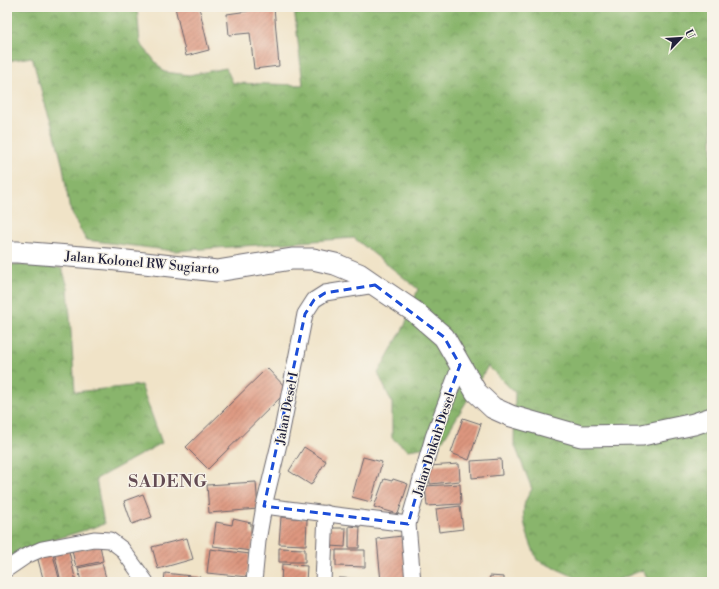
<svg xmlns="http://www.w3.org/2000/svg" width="719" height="589" font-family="'Libre Bodoni',serif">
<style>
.forest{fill:url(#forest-crowns);stroke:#566c54}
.building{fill:url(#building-hatch)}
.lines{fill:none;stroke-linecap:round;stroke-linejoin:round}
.street-casing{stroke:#6a666c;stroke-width:17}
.secondary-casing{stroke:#6a666c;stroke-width:23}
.street{stroke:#fff;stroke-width:15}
.secondary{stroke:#fff;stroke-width:21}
.marked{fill:none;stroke:#1d4ed8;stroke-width:3;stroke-dasharray:8 5;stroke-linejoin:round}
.labels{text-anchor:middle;stroke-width:3;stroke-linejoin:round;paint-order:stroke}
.street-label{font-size:13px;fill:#22223b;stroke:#f7f3e8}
.district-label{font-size:17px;font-weight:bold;letter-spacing:1px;fill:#634b53;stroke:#f7f3e8}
</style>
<defs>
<pattern id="forest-crowns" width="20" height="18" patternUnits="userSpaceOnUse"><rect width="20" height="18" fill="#89b56c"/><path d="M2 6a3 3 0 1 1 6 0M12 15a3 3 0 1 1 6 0" fill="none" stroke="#70935a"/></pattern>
<pattern id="building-hatch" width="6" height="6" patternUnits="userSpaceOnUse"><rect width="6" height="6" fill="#dd967f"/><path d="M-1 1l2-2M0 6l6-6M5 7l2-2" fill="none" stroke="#b37a69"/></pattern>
</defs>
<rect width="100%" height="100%" fill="#f7f3e8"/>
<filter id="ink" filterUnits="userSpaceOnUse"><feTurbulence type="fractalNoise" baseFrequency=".025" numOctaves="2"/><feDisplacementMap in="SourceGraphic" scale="8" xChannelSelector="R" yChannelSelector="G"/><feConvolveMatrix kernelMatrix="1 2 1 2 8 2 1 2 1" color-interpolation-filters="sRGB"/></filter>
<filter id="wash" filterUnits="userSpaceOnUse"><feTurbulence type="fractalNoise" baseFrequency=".012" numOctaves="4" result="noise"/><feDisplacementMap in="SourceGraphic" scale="16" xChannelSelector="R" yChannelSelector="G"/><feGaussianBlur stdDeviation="0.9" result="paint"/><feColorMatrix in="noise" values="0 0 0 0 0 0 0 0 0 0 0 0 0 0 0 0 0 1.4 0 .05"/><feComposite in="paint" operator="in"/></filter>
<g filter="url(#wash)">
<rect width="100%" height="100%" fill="#f0e3c7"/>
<!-- forest -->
<g class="forest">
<path d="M7,7H137L140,43L164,72L189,75L226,68L233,83L303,85L294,7H712V571L709,580L707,582H649L643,570L612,582H578L575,577L537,560C531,544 521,523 524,506C525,500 529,494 532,489L514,443L515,393L488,366L440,445L408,450L392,438V403L378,373L405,325L418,289L354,238L175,251L86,240L74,218L69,206L63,167L55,135L45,104L32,57L7,61Z"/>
<polygon points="7,264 62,268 68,287 75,392 141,385 162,443 96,479 104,524 50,541 29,549 21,550 7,559"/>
</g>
<g id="blocks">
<!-- building -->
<g class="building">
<polygon points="175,7 199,7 209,50 186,56"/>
<polygon points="248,7 274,7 279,66 254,69 250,33 229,35 227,14 248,11"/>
<polygon points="267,368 288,390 208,469 186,447"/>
<polygon points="463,418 481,424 469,460 451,453"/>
<polygon points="304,447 326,461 311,485 289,471"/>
<polygon points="363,457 382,462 371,502 352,497"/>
<polygon points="501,459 502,475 472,478 471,461"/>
<polygon points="459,464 460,481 430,484 429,466"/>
<polygon points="384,479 392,481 393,479 408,484 398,514 374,507"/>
<polygon points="256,482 258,509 209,513 207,485"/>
<polygon points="460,484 461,504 427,506 425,486"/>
<polygon points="143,494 152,517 132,524 124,501"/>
<polygon points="460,506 463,529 439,532 436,509"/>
<polygon points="281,517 307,519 306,545 279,544"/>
<polygon points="233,519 251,523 251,534 255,535 251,551 213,546 216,522 232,525"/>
<polygon points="349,526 360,527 359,548 349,548"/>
<polygon points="330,528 346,528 345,547 330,546"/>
<polygon points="402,536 407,582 381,582 377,539"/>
<polygon points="187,538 193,559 158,569 152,547"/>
<polygon points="100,545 103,561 76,567 72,551"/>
<polygon points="68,547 76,582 61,582 54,551"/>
<polygon points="279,548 305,549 305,562 279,562"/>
<polygon points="210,549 250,554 247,577 207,573"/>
<polygon points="336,550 365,550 365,567 336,566"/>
<polygon points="52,551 60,582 44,582 37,556"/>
<polygon points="102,563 107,582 81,582 78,568"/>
<polygon points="282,564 307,566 306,582 281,582"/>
<polygon points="165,573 200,577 200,582 164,582"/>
<polygon points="490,576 504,577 504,582 489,582"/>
<polygon points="339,578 367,579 367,582 339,582"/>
<polygon points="222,579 244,581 244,582 222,582"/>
</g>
</g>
</g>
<g filter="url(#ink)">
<use href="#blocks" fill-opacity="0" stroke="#6a666c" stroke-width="1"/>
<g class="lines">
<defs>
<g id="street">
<polyline points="264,506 408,524"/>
<polyline points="7,569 26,556 42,549 94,539 110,540 122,549 146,582"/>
<polyline points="254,582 258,541 264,506 280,440 305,314 314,300 325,293 375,285"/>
<polyline points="323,582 326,513"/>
<polyline points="413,582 408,524 433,437 460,365"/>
</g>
<polyline id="secondary" points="7,252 17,252 108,259 217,271 292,259 313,259 335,264 359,274 375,285 415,312 444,337 476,392 493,408 511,416 581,436 642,435 694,424 712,418"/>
</defs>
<!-- street casing -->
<use href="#street" class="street-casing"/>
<!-- secondary casing -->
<use href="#secondary" class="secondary-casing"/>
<!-- street -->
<use href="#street" class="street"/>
<!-- secondary -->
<use href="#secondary" class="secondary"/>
</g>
</g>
<!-- marked area -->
<path class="marked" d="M375,285L444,337L460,365L433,437L408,524L264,506L305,314L314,300L325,293Z"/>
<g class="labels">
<!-- street labels -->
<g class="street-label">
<text transform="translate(142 262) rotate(5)" y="5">Jalan Kolonel RW Sugiarto</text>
<text transform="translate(286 408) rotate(-79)" y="5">Jalan Desel I</text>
<text transform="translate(433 444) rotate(-72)" y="5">Jalan Dukuh Desel</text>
</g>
<!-- district labels -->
<g class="district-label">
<text x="168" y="487">SADENG</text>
</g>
</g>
<!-- margin -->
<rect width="719" height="589" fill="none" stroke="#f7f3e8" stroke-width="24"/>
<!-- north arrow -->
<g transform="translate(681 38) rotate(65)" stroke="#f7f3e8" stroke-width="3" paint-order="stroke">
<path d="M0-3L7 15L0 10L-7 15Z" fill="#22223b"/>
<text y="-6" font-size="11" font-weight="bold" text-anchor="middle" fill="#22223b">U</text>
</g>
</svg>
